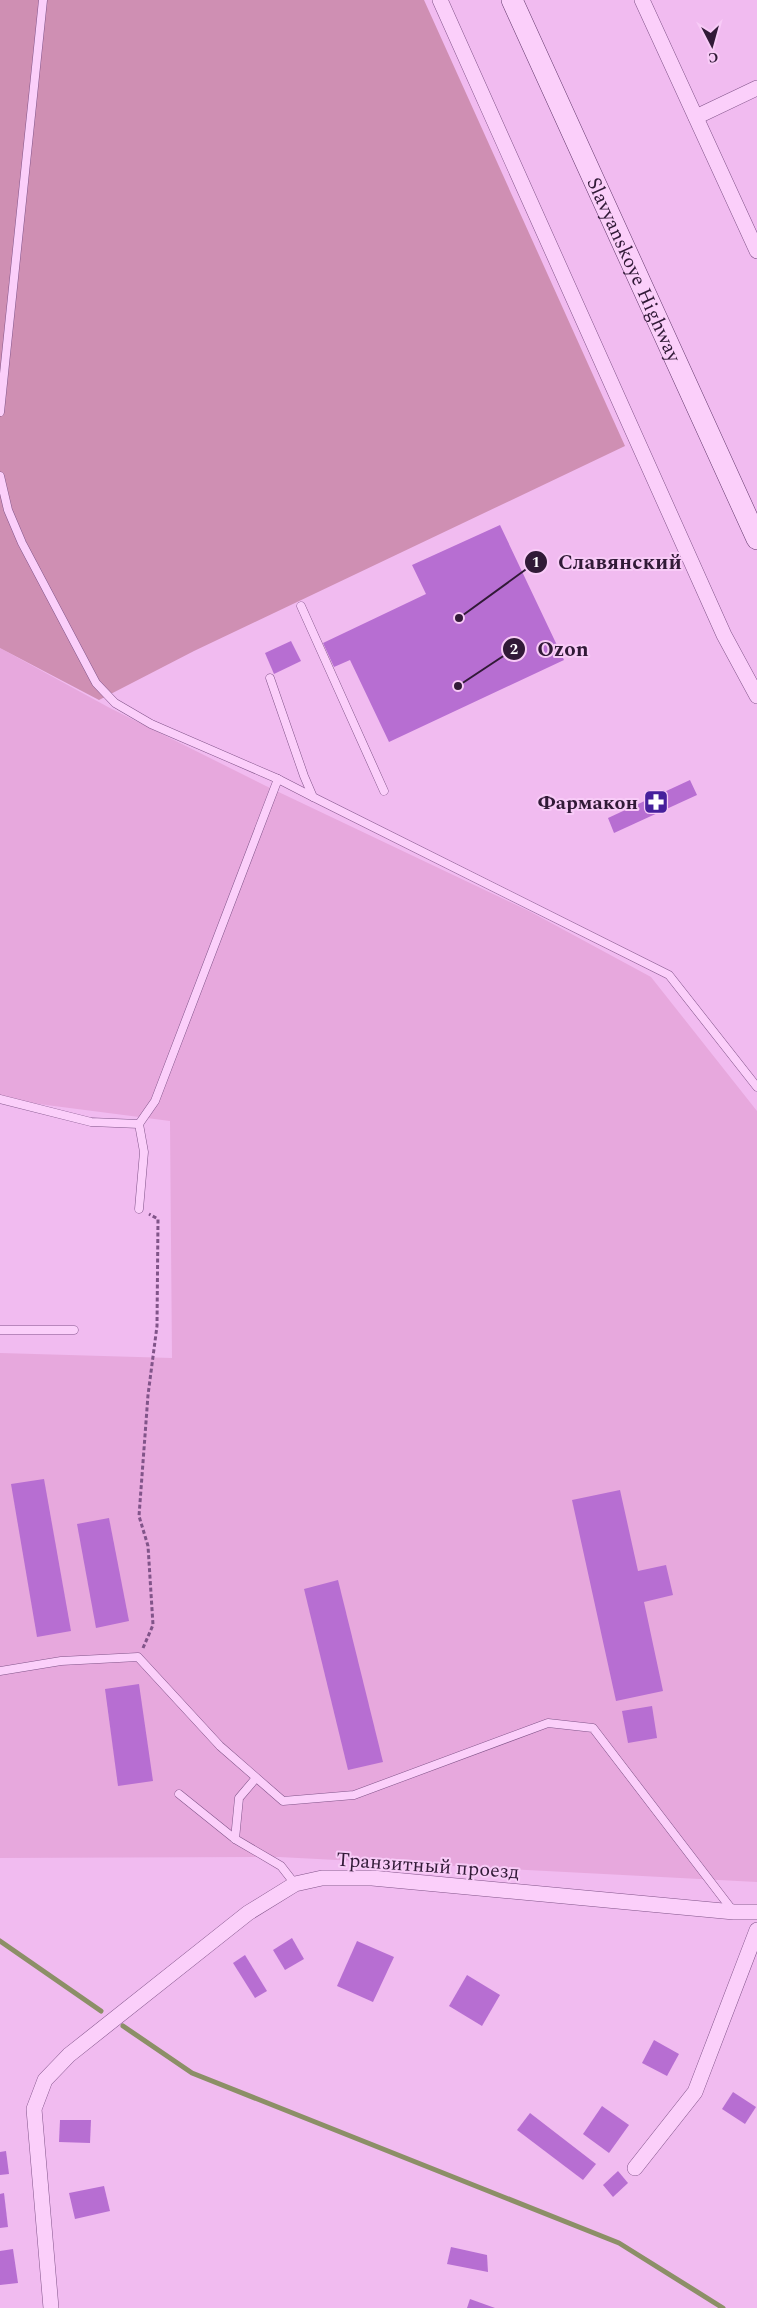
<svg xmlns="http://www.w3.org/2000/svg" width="757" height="2308" font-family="Spectral,serif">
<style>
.farmland{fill:#e7a8dd}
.green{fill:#cf8fb3}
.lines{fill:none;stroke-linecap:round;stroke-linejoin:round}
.stream{stroke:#8c8f67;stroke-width:5}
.building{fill:#b76ed2}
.lane-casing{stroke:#815489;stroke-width:9}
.street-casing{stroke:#815489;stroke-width:16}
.secondary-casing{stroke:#61376a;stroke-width:22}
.path{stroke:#815489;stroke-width:3;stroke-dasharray:4 2.5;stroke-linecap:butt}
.lane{stroke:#fbcffa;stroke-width:8}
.street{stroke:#fbcffa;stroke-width:15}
.secondary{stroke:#fbcffa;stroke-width:21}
.labels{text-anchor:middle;stroke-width:4;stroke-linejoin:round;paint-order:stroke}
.street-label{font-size:20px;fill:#311a37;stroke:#f8cbf7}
.poi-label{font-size:20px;font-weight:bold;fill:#311a37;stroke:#f8cbf7;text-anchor:end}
.leader{fill:none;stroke:#311a37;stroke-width:2}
.callout-dot{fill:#311a37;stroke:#f8cbf7;stroke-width:2}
.mark-label{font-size:15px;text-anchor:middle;font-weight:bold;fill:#fff}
.callout-label{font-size:21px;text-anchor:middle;font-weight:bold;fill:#311a37;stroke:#f8cbf7;stroke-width:4;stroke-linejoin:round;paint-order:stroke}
</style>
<rect width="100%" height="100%" fill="#f1bbf0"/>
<!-- farmland -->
<polygon class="farmland" points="0,648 108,707 266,786 529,911 651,977 757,1111 757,1882 279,1857 0,1858 0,1353 172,1358 170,1121 0,1099"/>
<!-- green -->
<polygon class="green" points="0,0 424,0 625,446 194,651 99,700 0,648"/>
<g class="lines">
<!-- stream -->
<g class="stream">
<polyline points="0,1941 101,2011"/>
<polyline points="123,2026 192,2073 619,2243 723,2308"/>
</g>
</g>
<!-- building -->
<g class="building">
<polygon points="500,525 564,660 389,742 350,660 334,667 323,643 426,594 412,565"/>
<polygon points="291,641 301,661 274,674 265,653"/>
<polygon points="690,780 697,795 614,833 608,818"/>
<polygon points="44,1479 71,1631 37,1637 11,1484"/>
<polygon points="620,1490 638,1571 666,1565 673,1595 644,1602 663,1691 616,1701 572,1500"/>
<polygon points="109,1518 129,1621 96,1628 77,1524"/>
<polygon points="338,1580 383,1762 348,1770 304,1589"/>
<polygon points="139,1684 153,1781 118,1786 105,1689"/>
<polygon points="652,1706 657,1738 628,1743 622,1711"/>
<polygon points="292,1938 304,1959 285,1970 273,1950"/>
<polygon points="357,1941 394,1957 373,2002 337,1986"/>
<polygon points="245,1955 267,1991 255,1998 233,1963"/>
<polygon points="467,1975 500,1995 482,2026 449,2006"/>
<polygon points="654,2040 679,2054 667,2076 642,2063"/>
<polygon points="733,2092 756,2107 745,2124 722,2109"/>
<polygon points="602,2106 629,2125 609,2153 583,2134"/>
<polygon points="530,2113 596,2164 583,2180 517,2130"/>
<polygon points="60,2120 91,2120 90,2143 59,2142"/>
<polygon points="6,2151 9,2174 0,2175 0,2152"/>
<polygon points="618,2171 628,2183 613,2197 603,2185"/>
<polygon points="104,2186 110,2211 75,2219 69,2193"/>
<polygon points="4,2193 8,2227 0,2228 0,2194"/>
<polygon points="451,2247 487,2255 488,2272 447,2264"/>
<polygon points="13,2249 18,2283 0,2285 0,2251"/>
<polygon points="470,2299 495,2308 467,2308"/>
</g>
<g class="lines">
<defs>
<g id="lane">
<polyline points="0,412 43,0"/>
<polyline points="0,476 8,510 22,543 96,683 115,703 151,724 278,779"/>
<polyline points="301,606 384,791"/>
<polyline points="270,678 304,776 313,797 669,975 757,1087"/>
<polyline points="0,1099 91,1122 139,1124 155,1101 278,779 313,797"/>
<polyline points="139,1209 144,1152 139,1124"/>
<polyline points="0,1330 74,1330"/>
<polyline points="0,1671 61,1661 138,1657 220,1746 283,1801 354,1795 548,1723 593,1728 733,1911"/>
<polyline points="179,1794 235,1839 281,1866 295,1884"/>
<polyline points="235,1839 239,1798 256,1778"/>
</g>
<g id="street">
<polyline points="440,0 724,635 757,696"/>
<polyline points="642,0 757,251"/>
<polyline points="696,117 757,88"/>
<polyline points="635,2168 695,2092 757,1930"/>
<polyline points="51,2308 34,2109 45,2080 69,2055 248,1913 295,1884 322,1878 372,1878 734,1912 757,1912"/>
</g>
<g id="secondary">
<path id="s1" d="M512,0L757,539"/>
</g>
</defs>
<!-- lane casing -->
<use href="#lane" class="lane-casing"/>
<!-- street casing -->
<use href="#street" class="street-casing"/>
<!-- secondary casing -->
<use href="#secondary" class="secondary-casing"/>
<!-- path -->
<polyline class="path" points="143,1648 153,1625 148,1546 139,1516 148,1395 157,1326 158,1219 149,1214"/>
<!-- lane -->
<use href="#lane" class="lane"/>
<!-- street -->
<use href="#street" class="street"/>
<!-- secondary -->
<use href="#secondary" class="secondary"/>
</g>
<!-- icons -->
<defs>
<symbol id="pharmacy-square" viewBox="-11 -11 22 22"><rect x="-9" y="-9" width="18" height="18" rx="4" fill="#46209c" stroke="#f8cbf7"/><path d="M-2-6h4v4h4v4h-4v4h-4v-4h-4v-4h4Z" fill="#fff"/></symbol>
</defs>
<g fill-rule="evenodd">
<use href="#pharmacy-square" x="642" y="788" width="28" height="28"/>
</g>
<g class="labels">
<!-- street labels -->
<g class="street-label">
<text dy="7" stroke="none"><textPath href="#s1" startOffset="296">Slavyanskoye Highway</textPath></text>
<text transform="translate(428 1865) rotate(4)" y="7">Транзитный проезд</text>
</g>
<!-- poi labels -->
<g class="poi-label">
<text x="638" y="809">Фармакон</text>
</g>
</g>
<!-- callouts -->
<path class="leader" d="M459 618L536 562M458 686L514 649"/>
<g class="callout-dot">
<circle cx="459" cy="618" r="5"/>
<circle cx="458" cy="686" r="5"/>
<circle cx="536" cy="562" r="12"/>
<circle cx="514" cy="649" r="12"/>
</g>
<g class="mark-label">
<text x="536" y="567">1</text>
<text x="514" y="654">2</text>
</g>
<g class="callout-label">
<text x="620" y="569">Славянский</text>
<text x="563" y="656">Ozon</text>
</g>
<!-- north arrow -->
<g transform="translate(712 45) rotate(174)" stroke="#f8cbf7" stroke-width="4" paint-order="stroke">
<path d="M0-4L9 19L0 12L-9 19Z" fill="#311a37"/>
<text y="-8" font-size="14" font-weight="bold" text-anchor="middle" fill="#311a37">С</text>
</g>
</svg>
